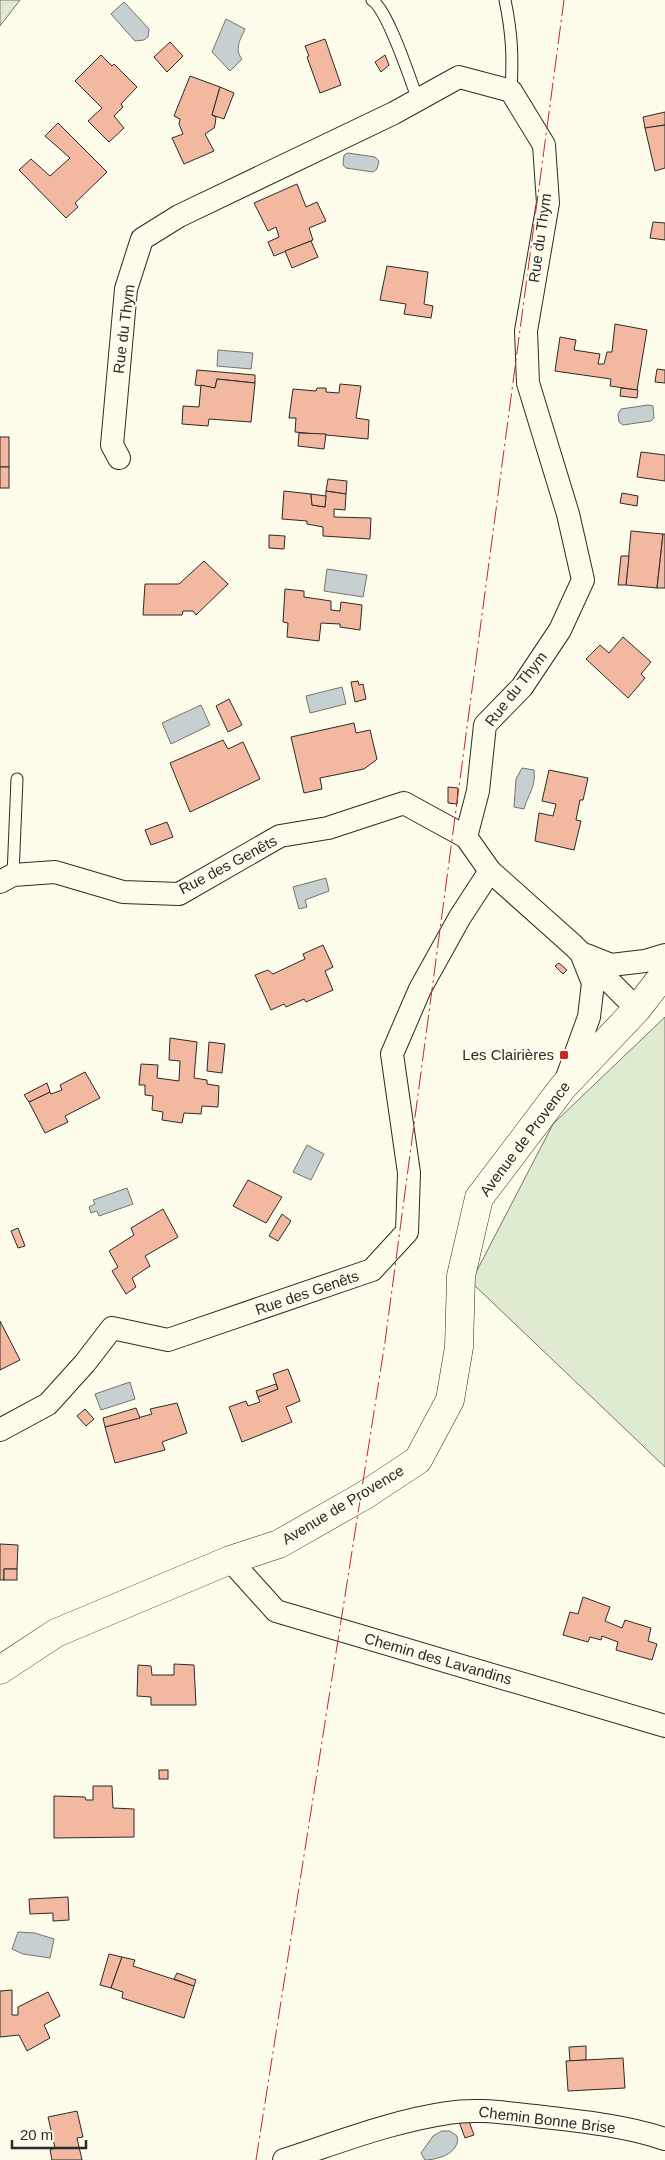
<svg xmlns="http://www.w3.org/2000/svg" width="665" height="2160" font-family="Helvetica,sans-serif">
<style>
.green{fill:#deebd1;stroke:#74746e}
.water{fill:#c7d0d0;stroke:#74746e}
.building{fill:#f2b8a0;stroke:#2b2b2b}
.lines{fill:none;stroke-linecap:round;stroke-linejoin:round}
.lane-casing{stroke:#2b2b2b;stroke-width:13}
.street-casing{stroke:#2b2b2b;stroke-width:24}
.secondary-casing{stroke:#2b2b2b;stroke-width:29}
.lane{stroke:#fdfbea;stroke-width:11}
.street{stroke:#fdfbea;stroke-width:22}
.secondary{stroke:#fdfbea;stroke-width:28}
.power{stroke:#c62828;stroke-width:1;stroke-dasharray:18 4 2.5 4;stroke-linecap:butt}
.poi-dot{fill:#c62828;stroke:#fdfbea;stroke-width:2}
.labels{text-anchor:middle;stroke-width:4;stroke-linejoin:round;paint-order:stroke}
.street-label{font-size:15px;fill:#2b2b2b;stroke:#fdfbea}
.poi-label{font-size:15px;fill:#2b2b2b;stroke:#fdfbea;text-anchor:end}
</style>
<rect width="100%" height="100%" fill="#fdfbea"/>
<!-- green -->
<g class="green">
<polygon points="0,0 20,0 0,26"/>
<polygon points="665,1017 665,1467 471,1282 553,1124"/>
</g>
<!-- water -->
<g class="water">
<polygon points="124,2 149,29 148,37 144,40 135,41 111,14"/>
<path d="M226,19L245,29C240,40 234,49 242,59L230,71L212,52Z"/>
<polygon points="348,153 375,157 379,161 377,169 373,172 346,168 343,165 344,155"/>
<polygon points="218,350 253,353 251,369 217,366"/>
<polygon points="648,405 653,406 654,418 651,421 623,425 619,422 618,414 621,409"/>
<polygon points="327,569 367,575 363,597 324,591"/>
<polygon points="342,687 346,704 310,713 306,696"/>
<polygon points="201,705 210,725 171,744 162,723"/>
<path d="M522,768L534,770C536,788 528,794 524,809L514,807L516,779Z"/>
<polygon points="326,878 329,891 305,900 307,907 299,909 293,887"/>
<polygon points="307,1145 324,1154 311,1180 293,1172"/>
<polygon points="127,1188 133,1204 99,1216 97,1211 91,1213 89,1207 95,1204 93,1200"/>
<polygon points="130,1382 135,1399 101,1410 95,1394"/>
<polygon points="18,1932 35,1933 54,1939 50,1958 23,1954 12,1949"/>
<path d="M442,2131H450L457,2136C461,2153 437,2160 425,2160L421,2153L433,2136Z"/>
</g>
<!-- building -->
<g class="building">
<polygon points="325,39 341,85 320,93 307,57 309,56 305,46"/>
<polygon points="170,42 183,56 167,72 154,57"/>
<polygon points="101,55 112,66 114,64 137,87 121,104 123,107 114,116 124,128 109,142 88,121 102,108 75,81"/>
<polygon points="385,55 389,65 381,72 375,62"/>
<polygon points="190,76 220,87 212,115 216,117 215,125 214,128 205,134 214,151 184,164 172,138 183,134 179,124 180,119 174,116"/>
<polygon points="220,87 234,93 224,119 212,115"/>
<polygon points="665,112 665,125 645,128 643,117"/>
<polygon points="58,123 107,172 75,203 78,207 66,218 19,170 31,159 50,176 70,158 45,136"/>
<polygon points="665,125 665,168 655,171 645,128"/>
<polygon points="297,184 306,207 317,202 326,221 309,228 313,240 274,256 268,242 279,237 276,227 268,231 254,203"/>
<polygon points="653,222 665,223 665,240 650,238"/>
<polygon points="311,241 318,257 292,268 285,251"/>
<polygon points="387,266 428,272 424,304 433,306 431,318 404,314 406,304 380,300"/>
<polygon points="615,324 647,330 637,390 610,386 611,379 555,371 560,337 576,340 574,350 600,354 598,364 604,364 607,352 612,352"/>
<polygon points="657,369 665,370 665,383 655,382"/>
<polygon points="197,370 255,375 255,383 217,379 215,388 195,385"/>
<polygon points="217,379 255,383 251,422 209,419 208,426 182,424 183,406 199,407 201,385 215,388"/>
<polygon points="340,384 361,386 356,418 369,420 368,439 295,432 296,418 289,418 293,389 316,391 317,388 326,388 326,392 339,393"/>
<polygon points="621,388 638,390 637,398 620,396"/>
<polygon points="299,433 326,434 324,449 298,446"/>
<rect x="0" y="437" width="9" height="30"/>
<polygon points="641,452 665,455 665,481 637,477"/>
<rect x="0" y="467" width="9" height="21"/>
<polygon points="328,479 347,481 346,494 326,491"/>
<polygon points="284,491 311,494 312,505 325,507 326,491 346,494 345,510 334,509 334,517 371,518 370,539 323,536 323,527 307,524 307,521 282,519"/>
<polygon points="622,493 638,496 637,506 620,503"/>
<polygon points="311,494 326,496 325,507 312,505"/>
<polygon points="631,531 663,534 657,588 626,585"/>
<polygon points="663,534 665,534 665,588 657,588"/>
<polygon points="269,535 285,536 284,549 269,548"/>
<polygon points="621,556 629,556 626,585 618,585"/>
<polygon points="204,561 228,584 196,615 193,611 183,611 182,615 143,615 145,584 179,584"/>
<polygon points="285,589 304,591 304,597 331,601 331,610 340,611 341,602 362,605 360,630 340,627 340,624 321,623 319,641 287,637 288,623 283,622"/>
<polygon points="623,637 651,662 641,674 645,678 628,698 586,659 600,645 609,653"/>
<polygon points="358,681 359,685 363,684 366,699 355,702 351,682"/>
<polygon points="229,699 242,725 228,732 216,706"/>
<polygon points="354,723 356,733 370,730 377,759 375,761 364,769 320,778 322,789 304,793 291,737"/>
<polygon points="223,740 228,749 243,742 260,779 190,812 170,763"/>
<polygon points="549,770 588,778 583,800 580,800 576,820 581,821 574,850 535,841 539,813 553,816 556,804 542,801"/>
<polygon points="448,787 458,788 457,804 448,803"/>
<polygon points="167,822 173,837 151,845 145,830"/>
<polygon points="323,945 333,967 325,971 333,990 306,1002 304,999 286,1007 284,1004 271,1010 255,975 268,970 273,974 305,959 303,954"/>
<polygon points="559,963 567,970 563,974 555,966"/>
<polygon points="170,1038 197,1042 194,1078 207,1080 207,1084 219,1086 218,1107 202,1106 201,1114 184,1113 182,1123 162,1120 163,1112 152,1110 153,1096 145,1095 145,1085 139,1085 141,1064 158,1065 157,1078 179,1081 180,1061 169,1060"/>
<polygon points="209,1042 225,1044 222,1073 207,1071"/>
<polygon points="85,1072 100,1098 65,1116 68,1122 45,1133 29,1102 50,1092 51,1094 62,1090 60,1085"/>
<polygon points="47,1083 50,1092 29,1102 24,1095"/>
<polygon points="248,1180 282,1197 266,1223 233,1206"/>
<polygon points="163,1209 178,1237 145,1256 150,1266 132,1278 136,1287 126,1294 112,1271 118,1267 109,1251 134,1235 131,1228"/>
<polygon points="282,1214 291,1221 278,1241 269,1236"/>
<polygon points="18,1228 25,1246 18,1248 11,1231"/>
<polygon points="0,1321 20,1360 0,1370"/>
<polygon points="288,1369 300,1401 286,1407 292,1422 242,1442 229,1407 246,1401 248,1406 260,1402 258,1397 278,1389 273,1374"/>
<polygon points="276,1384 278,1389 258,1397 256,1391"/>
<polygon points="177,1403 187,1433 162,1442 165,1450 115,1463 105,1427 152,1414 150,1409"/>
<polygon points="136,1408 140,1418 105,1427 103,1418"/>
<polygon points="85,1409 94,1419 86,1426 77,1416"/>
<polygon points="0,1544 18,1545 17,1569 4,1569 4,1580 0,1580"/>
<rect x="4" y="1569" width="13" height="11"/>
<polygon points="583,1597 610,1607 605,1621 622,1628 625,1620 651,1628 648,1641 657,1644 652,1660 616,1650 618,1642 602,1636 601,1640 590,1637 588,1642 563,1635 570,1612 578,1614"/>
<polygon points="174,1664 194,1665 196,1705 151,1705 151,1697 137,1696 138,1665 151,1666 152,1675 174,1675"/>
<rect x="159" y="1770" width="9" height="9"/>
<polygon points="93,1786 112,1786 113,1808 134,1809 134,1837 54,1838 54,1796 85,1797 86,1800 93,1800"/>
<polygon points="68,1897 69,1920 53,1921 53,1913 30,1914 29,1899"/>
<polygon points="109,1954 122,1957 111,1988 100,1985"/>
<polygon points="122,1957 135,1960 133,1966 194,1986 184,2018 122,1998 123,1992 111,1988"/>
<polygon points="177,1973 196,1980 194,1986 174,1979"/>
<polygon points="12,1990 12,2015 18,2015 18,2007 48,1992 60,2016 44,2025 50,2038 27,2051 19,2035 0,2037 0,1991"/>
<polygon points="586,2046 586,2060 570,2061 569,2047"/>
<polygon points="623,2058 625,2088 568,2091 566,2061"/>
<polygon points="77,2111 83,2137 77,2138 82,2160 52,2160 50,2150 55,2148 48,2117"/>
<polygon points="467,2116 474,2135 465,2138 458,2119"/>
</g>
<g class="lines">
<defs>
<g id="lane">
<path d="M372,0C388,10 410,79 418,100"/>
<path d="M505,0C512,34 513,56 511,91"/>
<polyline points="13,875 17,779"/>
</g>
<g id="street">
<polyline points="119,458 112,445 126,289 142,239 179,216 394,113 459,77 511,91 544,145 548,203 526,331 528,383 568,514 583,580 560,630 522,687 485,725 478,791 466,837"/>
<polyline points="0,882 13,875 55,872 123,892 179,894 280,836 328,828 404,803 466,837 490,871 574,946 637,1009"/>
<polyline points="586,955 611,965 645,961 665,955"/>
<polyline points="565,1083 589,1017 593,983 583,958"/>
<polyline points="0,1430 48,1404 85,1363 112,1328 168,1340 372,1270 407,1232 409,1173 392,1054 420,989 460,917 490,871"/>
<polyline points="230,1560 276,1611 665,1726"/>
<path d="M284,2160C337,2143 392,2121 448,2113C476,2108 506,2113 535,2116C578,2121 623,2125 665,2139"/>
</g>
<polyline id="secondary" points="0,1670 56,1633 230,1560 279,1544 365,1495 418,1460 450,1400 459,1347 461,1276 479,1198 563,1087 637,1009 665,973"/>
</defs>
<!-- lane casing -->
<use href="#lane" class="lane-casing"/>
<!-- street casing -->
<use href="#street" class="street-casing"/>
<!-- secondary casing -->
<use href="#secondary" class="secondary-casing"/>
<!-- lane -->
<use href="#lane" class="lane"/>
<!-- street -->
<use href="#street" class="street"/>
<!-- secondary -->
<use href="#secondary" class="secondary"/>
<!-- power -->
<polyline class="power" points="256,2160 385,1342 564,0"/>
</g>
<!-- markers -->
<rect class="poi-dot" x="559" y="1050" width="10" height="10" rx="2.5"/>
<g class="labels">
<!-- street labels -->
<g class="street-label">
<text transform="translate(540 238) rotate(-82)" y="5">Rue du Thym</text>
<text transform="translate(124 329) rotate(-83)" y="5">Rue du Thym</text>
<text transform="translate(516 689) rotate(-52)" y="5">Rue du Thym</text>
<text transform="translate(228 865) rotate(-28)" y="5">Rue des Genêts</text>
<text transform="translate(525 1139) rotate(-53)" y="5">Avenue de Provence</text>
<text transform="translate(307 1293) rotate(-19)" y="5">Rue des Genêts</text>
<text transform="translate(343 1505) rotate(-31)" y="5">Avenue de Provence</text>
<text transform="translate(438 1659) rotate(16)" y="5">Chemin des Lavandins</text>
<text transform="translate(547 2120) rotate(7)" y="5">Chemin Bonne Brise</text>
</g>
<!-- poi labels -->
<g class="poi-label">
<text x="554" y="1060">Les Clairières</text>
</g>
</g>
<!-- scale -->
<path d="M12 2140v8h74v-8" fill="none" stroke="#2b2b2b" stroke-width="2.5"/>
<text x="20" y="2140" font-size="15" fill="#2b2b2b" stroke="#fdfbea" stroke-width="4" paint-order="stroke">20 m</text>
</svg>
